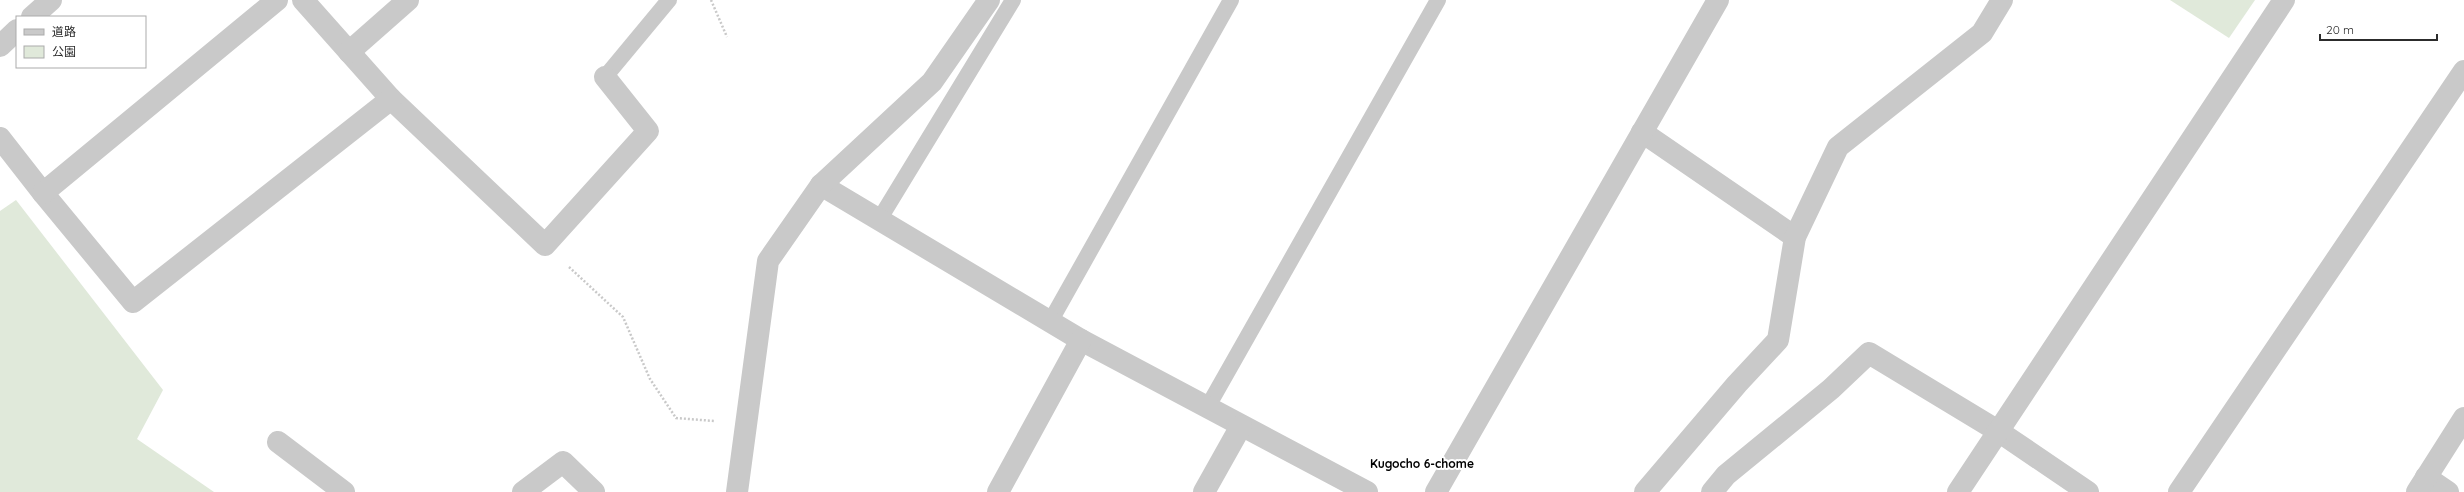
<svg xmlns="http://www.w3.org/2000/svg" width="2464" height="492" font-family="Quicksand,'Noto Sans JP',sans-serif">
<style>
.green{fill:#e0e9da}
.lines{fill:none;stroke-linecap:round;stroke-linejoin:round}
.path{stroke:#c9c9c9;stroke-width:2.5;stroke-dasharray:2 2;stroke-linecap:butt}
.service{stroke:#c9c9c9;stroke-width:16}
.minor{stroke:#c9c9c9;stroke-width:22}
.tertiary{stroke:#c9c9c9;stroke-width:22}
.labels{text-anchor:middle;stroke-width:4;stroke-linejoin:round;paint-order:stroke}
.neighbourhood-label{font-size:12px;font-weight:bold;fill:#000;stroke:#fff}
</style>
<rect width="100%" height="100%" fill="#fff"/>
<!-- green -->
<g class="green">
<polygon points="2170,0 2255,0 2229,38"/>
<polygon points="16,200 163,390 137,439 214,492 0,492 0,211"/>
</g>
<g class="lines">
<!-- path -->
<g class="path">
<polyline points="711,0 727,37"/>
<polyline points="569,267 623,317 650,379 676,418 714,421"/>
</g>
<!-- service -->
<g class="service">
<polyline points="605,77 669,0"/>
<polyline points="879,220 1013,0"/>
<polyline points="1050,322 1231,0"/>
<polyline points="1207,408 1438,0"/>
</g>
<!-- minor -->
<g class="minor">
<polyline points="303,0 391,99 545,245 648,131 605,77"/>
<polyline points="32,17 51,0"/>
<polyline points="0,46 17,30"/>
<polyline points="349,52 408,0"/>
<polyline points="1642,132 1795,237"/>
<polyline points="0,138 43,193 133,302 391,99"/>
<polyline points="821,185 1081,340 1367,492"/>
<polyline points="43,193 277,0"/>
<polyline points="278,442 344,492"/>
<polyline points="2426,477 2448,492"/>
<polyline points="523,492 563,462 594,492"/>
<polyline points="737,492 768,261 821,185 932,82 989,0"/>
<polyline points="998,492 1081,340"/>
<polyline points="1204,492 1241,426"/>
<polyline points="1436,492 1718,0"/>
<polyline points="1645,492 1737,384 1778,340 1795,237 1838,147 1982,33 2002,0"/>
<polyline points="1712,492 1726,475 1831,389 1869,353 1998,431 2088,492"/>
<polyline points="2179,492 2464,71"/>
</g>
<!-- tertiary -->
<g class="tertiary">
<polyline points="1958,492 2284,0"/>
<polyline points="2417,492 2464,418"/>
</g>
</g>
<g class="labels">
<!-- neighbourhood labels -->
<g class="neighbourhood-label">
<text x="1422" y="468">Kugocho 6-chome</text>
</g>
</g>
<!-- legend -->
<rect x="16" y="16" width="130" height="52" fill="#ffffff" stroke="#ababab"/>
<rect x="24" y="29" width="20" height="6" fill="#c9c9c9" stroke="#ababab"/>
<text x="52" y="36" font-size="12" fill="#2c2c2c">道路</text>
<rect x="24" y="46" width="20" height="12" fill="#e0e9da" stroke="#ababab"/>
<text x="52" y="56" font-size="12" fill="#2c2c2c">公園</text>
<!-- scale -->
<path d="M2320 34v6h117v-6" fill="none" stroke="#2c2c2c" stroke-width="2"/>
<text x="2326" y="34" font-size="12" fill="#2c2c2c" stroke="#ffffff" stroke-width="3" paint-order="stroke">20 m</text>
</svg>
